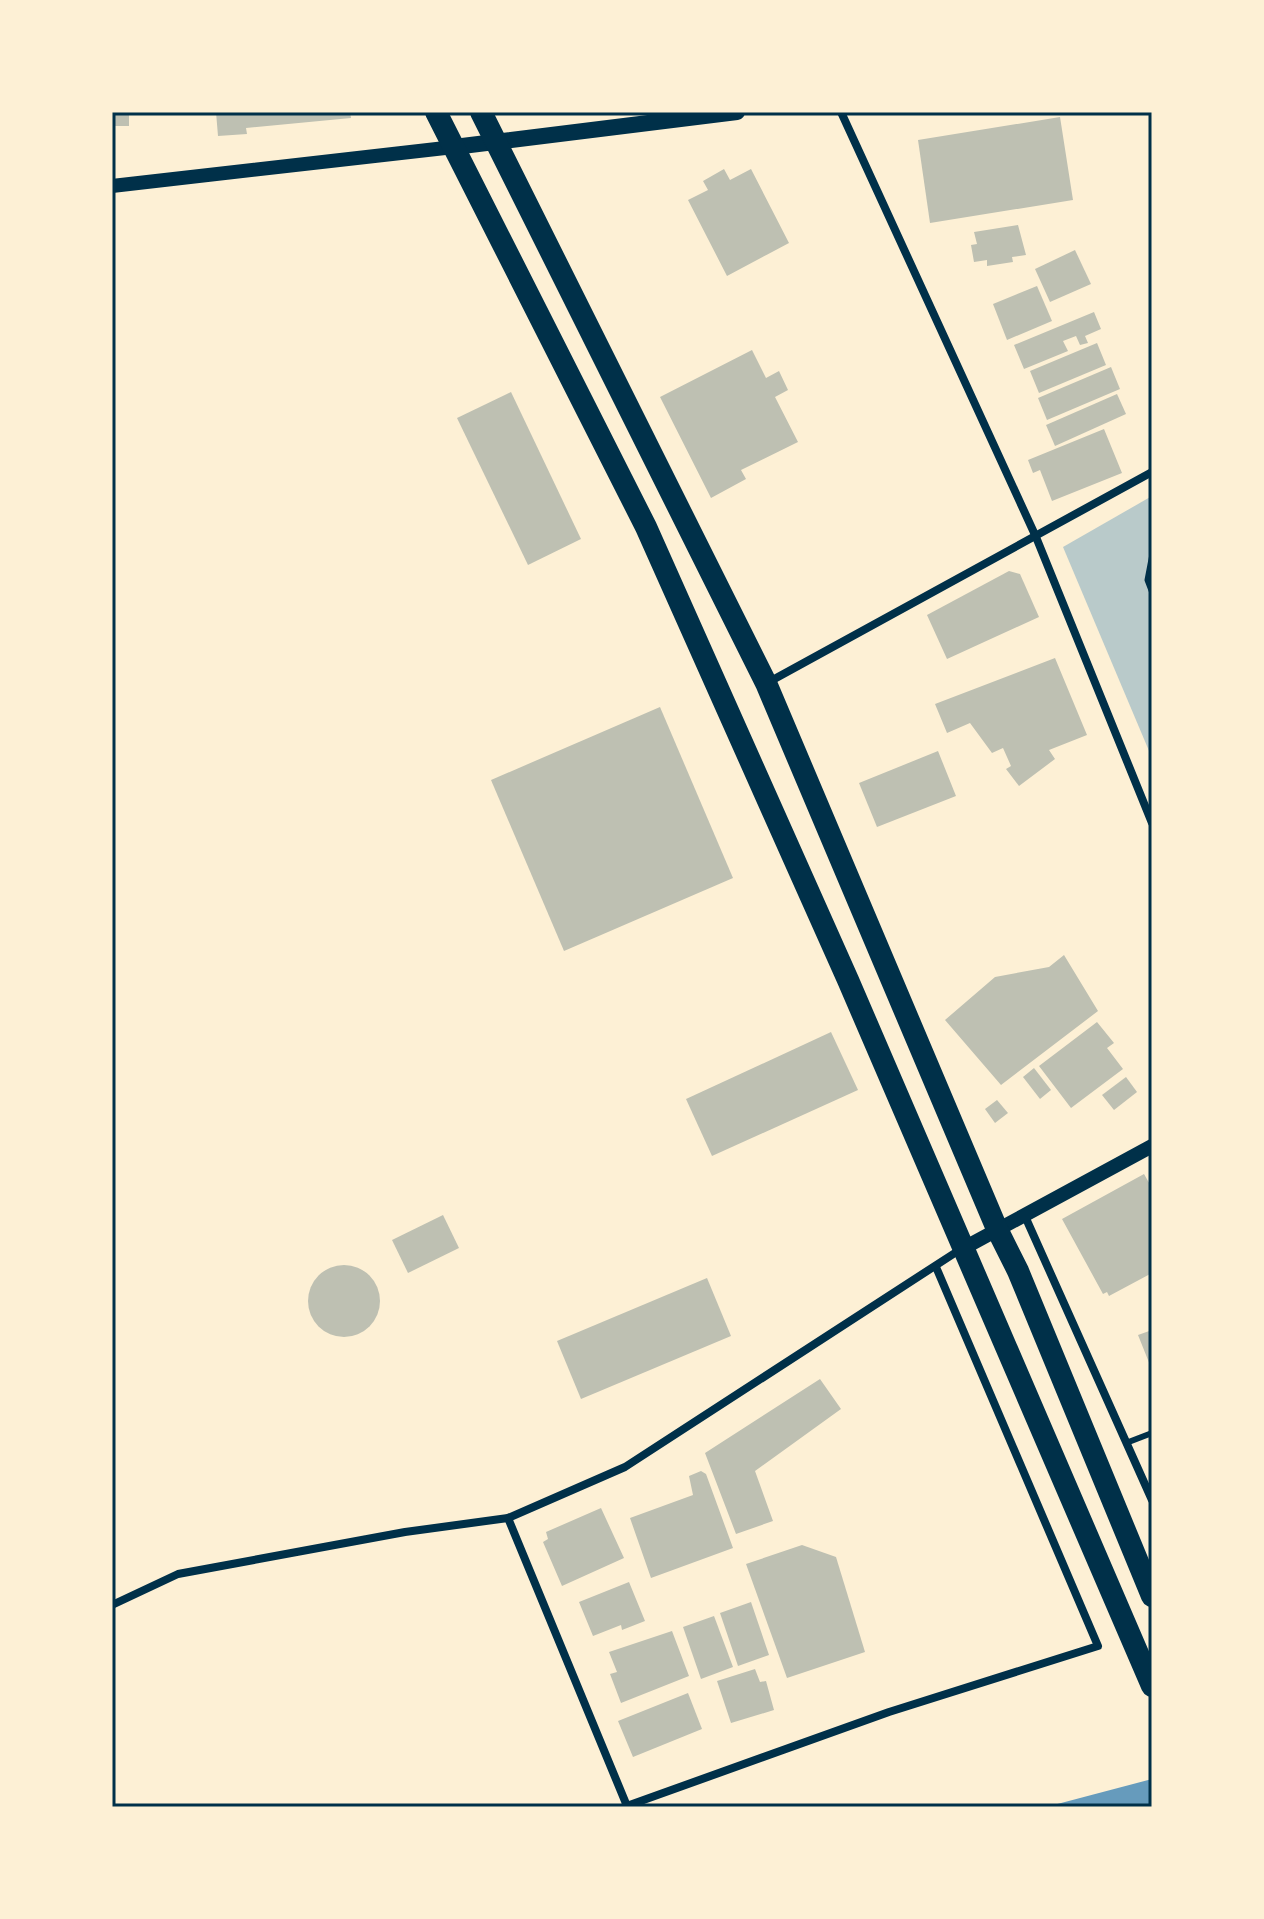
<svg xmlns="http://www.w3.org/2000/svg" width="1264" height="1919" font-family="Spectral,serif">
<style>
.green{fill:#b9caca}
.water{fill:#669bbc}
.building{fill:#bec0b2}
.lines{fill:none;stroke-linecap:round;stroke-linejoin:round}
.path{stroke:#003049;stroke-width:5}
.service{stroke:#003049;stroke-width:6}
.minor{stroke:#003049;stroke-width:8}
.tertiary{stroke:#003049;stroke-width:14}
.secondary{stroke:#003049;stroke-width:16}
.trunk{stroke:#003049;stroke-width:22}
.neatline{fill:none;stroke:#003049;stroke-width:3}
</style>
<rect width="100%" height="100%" fill="#fdf0d5"/>
<!-- green -->
<polygon class="green" points="1152,496 1152,758 1063,547"/>
<!-- water -->
<polygon class="water" points="1152,1779 1152,1807 1046,1807"/>
<!-- building -->
<g class="building">
<rect x="112" y="112" width="17" height="14"/>
<polygon points="216,112 350,112 351,118 246,128 247,134 218,136"/>
<polygon points="1060,117 1073,200 930,223 918,140"/>
<polygon points="724,169 730,180 751,169 789,243 727,276 688,200 708,190 703,181"/>
<polygon points="1018,225 1026,255 1012,257 1013,262 987,266 987,260 974,262 971,245 977,244 974,232"/>
<polygon points="1075,250 1091,284 1050,302 1035,269"/>
<polygon points="1037,286 1052,321 1007,340 993,304"/>
<polygon points="1094,312 1101,329 1085,336 1088,343 1080,345 1076,336 1063,341 1068,351 1024,369 1014,345"/>
<polygon points="1097,343 1106,365 1039,393 1030,371"/>
<polygon points="752,350 766,378 779,371 788,390 775,397 798,442 741,470 746,479 711,498 660,397"/>
<polygon points="1111,367 1120,389 1047,420 1038,398"/>
<polygon points="511,392 581,539 528,565 457,418"/>
<polygon points="1117,394 1126,414 1055,446 1046,425"/>
<polygon points="1104,429 1122,473 1052,501 1040,470 1033,473 1028,460"/>
<polygon points="1009,571 1020,574 1039,617 947,659 927,615"/>
<polygon points="1055,658 1087,735 1049,750 1055,759 1019,786 1006,769 1011,766 1003,748 992,753 970,723 947,733 935,704"/>
<polygon points="660,707 733,878 564,951 491,780"/>
<polygon points="938,751 956,796 877,827 859,783"/>
<polygon points="1064,955 1098,1011 1001,1085 945,1020 995,977 1049,967"/>
<polygon points="1097,1022 1114,1043 1107,1048 1123,1069 1071,1108 1039,1066"/>
<polygon points="831,1032 858,1090 712,1156 686,1099"/>
<polygon points="1034,1068 1051,1090 1040,1099 1023,1077"/>
<polygon points="1126,1077 1137,1092 1114,1110 1102,1095"/>
<polygon points="997,1100 1008,1113 995,1123 985,1109"/>
<polygon points="1144,1174 1152,1188 1152,1273 1109,1296 1107,1292 1103,1294 1062,1219"/>
<polygon points="443,1215 459,1248 408,1273 392,1240"/>
<circle cx="344" cy="1301" r="36"/>
<polygon points="707,1278 731,1336 581,1399 557,1341"/>
<polygon points="1152,1330 1152,1370 1138,1335"/>
<polygon points="820,1379 841,1409 755,1471 773,1521 736,1534 705,1453"/>
<polygon points="701,1471 706,1474 733,1548 651,1578 630,1518 693,1495 689,1476"/>
<polygon points="601,1508 624,1558 562,1586 543,1542 548,1539 546,1532"/>
<polygon points="802,1545 836,1557 865,1652 787,1678 746,1564"/>
<polygon points="629,1582 645,1621 622,1630 621,1625 593,1636 579,1602"/>
<polygon points="751,1602 769,1655 738,1666 720,1613"/>
<polygon points="714,1616 733,1667 701,1679 683,1627"/>
<polygon points="672,1631 689,1676 621,1703 610,1674 617,1672 609,1652"/>
<polygon points="755,1669 760,1682 766,1681 774,1710 731,1723 717,1681"/>
<polygon points="688,1693 702,1729 633,1757 618,1721"/>
</g>
<g class="lines">
<!-- path -->
<polyline class="path" points="1152,554 1147,580 1152,593"/>
<!-- service -->
<polyline class="service" points="1126,1443 1152,1433"/>
<!-- minor -->
<g class="minor">
<polyline points="841,112 1036,537 1152,823"/>
<polyline points="767,683 1152,472"/>
<polyline points="1024,1214 1152,1500"/>
<polyline points="508,1518 627,1806"/>
<polyline points="112,1605 178,1574 405,1532 508,1518 625,1467 961,1249"/>
<polyline points="624,1807 889,1712 1098,1646 936,1267"/>
</g>
<!-- tertiary -->
<g class="tertiary">
<polyline points="112,186 454,147"/>
<polyline points="962,1249 1152,1146"/>
</g>
<!-- secondary -->
<polyline class="secondary" points="454,147 737,112"/>
<!-- trunk -->
<g class="trunk">
<polyline points="436,112 646,527 848,980 1152,1686"/>
<polyline points="481,112 766,683 997,1229 1018,1271 1152,1596"/>
</g>
</g>
<!-- border -->
<rect width="1264" height="1919" fill="none" stroke="#fdf0d5" stroke-width="228"/>
<rect x="114" y="114" width="1036" height="1691" class="neatline"/>
</svg>
